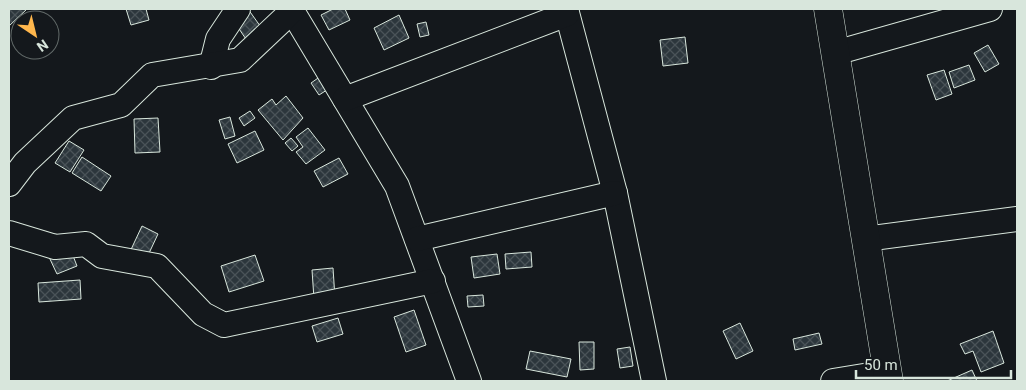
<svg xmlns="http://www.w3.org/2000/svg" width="1026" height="390" font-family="Roboto,sans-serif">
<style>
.building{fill:url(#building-cross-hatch);stroke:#d8e6dc}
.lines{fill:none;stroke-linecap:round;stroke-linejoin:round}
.minor-casing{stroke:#d8e6dc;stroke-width:26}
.highway-casing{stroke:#d8e6dc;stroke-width:29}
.minor{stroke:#14181c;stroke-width:24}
.highway{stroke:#14181c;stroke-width:28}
</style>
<defs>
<pattern id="building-cross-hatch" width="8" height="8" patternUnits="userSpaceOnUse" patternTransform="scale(1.25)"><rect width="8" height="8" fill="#2c363c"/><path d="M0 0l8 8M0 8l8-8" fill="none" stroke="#4a5358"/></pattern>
</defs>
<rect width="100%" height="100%" fill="#14181c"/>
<!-- building -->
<g class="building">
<polygon points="9,9 27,9 9,26"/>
<polygon points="126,9 146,9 149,20 131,25"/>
<polygon points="248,9 268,37 252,48 233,20"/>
<polygon points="333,9 345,9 350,20 329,30 321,15"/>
<polygon points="399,15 409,38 384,50 374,28"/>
<polygon points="426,22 429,35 420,37 417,24"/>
<polygon points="685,37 688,63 663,66 660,40"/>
<polygon points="988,45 999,64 985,72 974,53"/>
<polygon points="969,65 975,80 954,88 949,72"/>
<polygon points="944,70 952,94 936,100 927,75"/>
<polygon points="321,76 330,88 319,95 311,83"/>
<polygon points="286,96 303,118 283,140 258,110 272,99 276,105"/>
<polygon points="250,111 255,118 244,126 239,118"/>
<polygon points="230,117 235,136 225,139 219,120"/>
<polygon points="158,118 160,152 135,153 134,119"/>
<polygon points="308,128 325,150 306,164 296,152 303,147 296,137"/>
<polygon points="255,131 264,150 237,163 228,144"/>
<polygon points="291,138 298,146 292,151 285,143"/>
<polygon points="69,141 84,150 70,172 55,163"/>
<polygon points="82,157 111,176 101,191 72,173"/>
<polygon points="339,158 348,174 323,187 314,171"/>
<polygon points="142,226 158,234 143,266 127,258"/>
<polygon points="70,248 77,266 57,274 49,257"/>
<polygon points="531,252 532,267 506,269 505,254"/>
<polygon points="497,254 500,274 474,278 471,257"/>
<polygon points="255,255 264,281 229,292 221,266"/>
<polygon points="333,268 335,298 314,299 312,270"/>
<polygon points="80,280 81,299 39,302 38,283"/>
<polygon points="483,295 484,306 468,307 467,296"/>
<polygon points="414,310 426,345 406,352 394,317"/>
<polygon points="338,318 343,334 317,342 312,326"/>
<polygon points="740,323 753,351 736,359 723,331"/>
<polygon points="993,331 1004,363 981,372 973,351 965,354 960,344"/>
<polygon points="819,333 822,344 795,350 793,339"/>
<polygon points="579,342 594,342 594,369 580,370"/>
<polygon points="630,347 633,366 620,368 617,349"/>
<polygon points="530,351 571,359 567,377 526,369"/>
<polygon points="972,370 977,381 947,381"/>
</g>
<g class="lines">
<defs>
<g id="minor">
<polyline points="291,9 397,186 469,381"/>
<polyline points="566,9 615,193 654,381"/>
<polyline points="835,53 990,9"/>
<polyline points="211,67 218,39 238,9"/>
<polyline points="345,99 567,14"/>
<polyline points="9,184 25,163 73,118 121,105 152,75 240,60 292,11"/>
<polyline points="9,233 55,247 86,244 102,256 157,266 203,314 224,325 433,281"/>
<polyline points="417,239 615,193"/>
<polyline points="865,239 1017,219"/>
<polyline points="833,381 888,372"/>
</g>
<polyline id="highway" points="828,9 889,381"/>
</defs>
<!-- minor casing -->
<use href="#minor" class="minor-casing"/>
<!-- highway casing -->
<use href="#highway" class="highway-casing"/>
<!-- minor -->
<use href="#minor" class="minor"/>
<!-- highway -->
<use href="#highway" class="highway"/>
</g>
<!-- border -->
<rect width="1026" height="390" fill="none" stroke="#d8e6dc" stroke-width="20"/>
<!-- north arrow -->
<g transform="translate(35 35) rotate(145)"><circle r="24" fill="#14181c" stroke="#626a69"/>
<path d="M0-4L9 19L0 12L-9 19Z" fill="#ffb74d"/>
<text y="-8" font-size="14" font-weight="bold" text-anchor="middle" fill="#d8e6dc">N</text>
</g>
<!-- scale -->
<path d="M856 370v8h155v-8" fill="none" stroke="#d8e6dc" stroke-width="2.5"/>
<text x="864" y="370" font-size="15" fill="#d8e6dc" stroke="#14181c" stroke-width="4" paint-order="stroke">50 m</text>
</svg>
